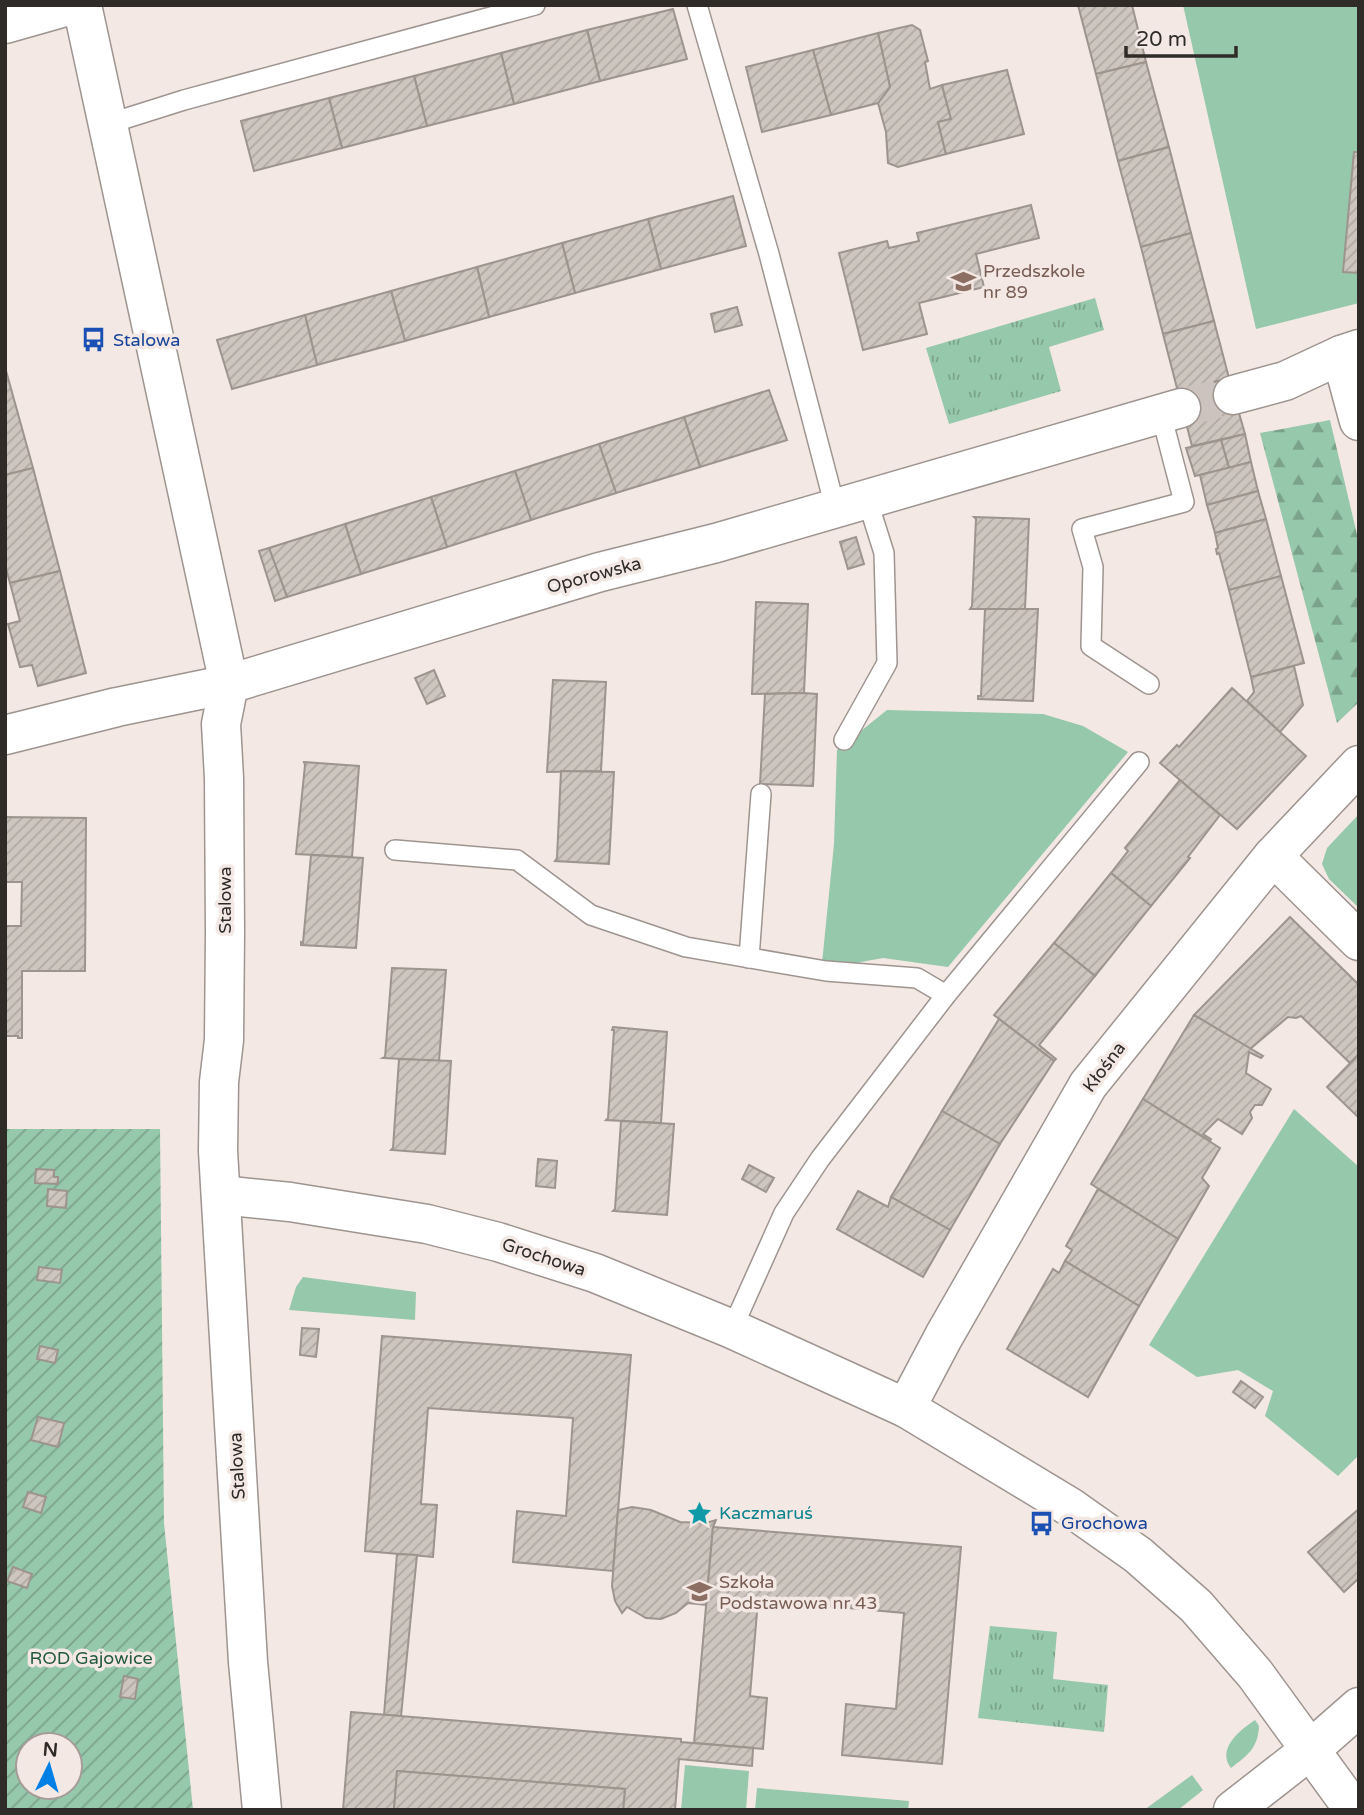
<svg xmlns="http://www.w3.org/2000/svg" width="1364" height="1815" font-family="'Varela Round',sans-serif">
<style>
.grass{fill:#96c8ab}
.forest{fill:url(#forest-firs)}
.park{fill:url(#park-tufts)}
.garden{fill:url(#garden-furrows);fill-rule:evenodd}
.building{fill:url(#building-hatch);stroke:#9c948d;stroke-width:2}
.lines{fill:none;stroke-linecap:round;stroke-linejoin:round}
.street-tunnel{stroke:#ccc2be;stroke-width:38;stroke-dasharray:38 19;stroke-linecap:butt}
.lane-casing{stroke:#9e9490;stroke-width:22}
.street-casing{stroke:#9e9490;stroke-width:41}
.secondary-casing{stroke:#9e9490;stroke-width:41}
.lane{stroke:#fff;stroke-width:19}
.street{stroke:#fff;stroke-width:38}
.secondary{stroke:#fff;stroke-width:38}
.labels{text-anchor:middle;stroke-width:7;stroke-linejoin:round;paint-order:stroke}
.education-label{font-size:18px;fill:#785e54;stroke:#f3e8e3;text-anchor:start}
.transit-label{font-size:18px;fill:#164399;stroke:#f3e8e3;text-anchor:start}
.street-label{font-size:18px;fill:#2f2b29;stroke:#f3e8e3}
.culture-label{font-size:18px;fill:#0d838f;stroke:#f3e8e3;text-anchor:start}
.park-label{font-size:18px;fill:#235a3e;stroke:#f3e8e3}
</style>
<defs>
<pattern id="forest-firs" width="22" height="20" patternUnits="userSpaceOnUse" patternTransform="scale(1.75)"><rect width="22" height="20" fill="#96c8ab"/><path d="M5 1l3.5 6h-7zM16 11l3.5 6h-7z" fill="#7ba38b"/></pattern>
<pattern id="park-tufts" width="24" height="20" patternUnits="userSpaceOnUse" patternTransform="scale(1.75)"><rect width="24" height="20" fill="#96c8ab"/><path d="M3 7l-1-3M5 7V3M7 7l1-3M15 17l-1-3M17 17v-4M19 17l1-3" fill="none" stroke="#7ba38b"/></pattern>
<pattern id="garden-furrows" width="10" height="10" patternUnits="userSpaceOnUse" patternTransform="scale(1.75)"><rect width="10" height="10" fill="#96c8ab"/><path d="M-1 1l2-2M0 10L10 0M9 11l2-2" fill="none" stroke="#7ba38b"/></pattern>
<pattern id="building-hatch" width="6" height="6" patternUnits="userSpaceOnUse" patternTransform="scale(1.75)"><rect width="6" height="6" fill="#cdc5be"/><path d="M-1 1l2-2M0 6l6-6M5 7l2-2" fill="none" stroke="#b0a9a3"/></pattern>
</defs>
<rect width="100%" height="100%" fill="#f3e8e3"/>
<!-- grass -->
<g class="grass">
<polygon points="1183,5 1359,5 1359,303 1256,329"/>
<polygon points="887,710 1043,714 1083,726 1128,752 948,967 883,958 850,964 822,963 834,844 837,750"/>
<polygon points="1359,814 1359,908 1329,879 1322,864 1327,848"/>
<polygon points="1294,1109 1359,1167 1359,1455 1338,1476 1265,1416 1273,1391 1238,1370 1197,1377 1149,1345"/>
<polygon points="303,1277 416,1292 415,1320 289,1310 296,1287"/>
<path d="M1255,1720L1259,1726C1258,1748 1248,1755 1231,1768C1216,1749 1240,1730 1255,1720Z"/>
<polygon points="685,1765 749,1771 746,1810 681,1810"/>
<polygon points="1192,1775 1203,1790 1178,1810 1144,1810"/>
<polygon points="757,1788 909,1801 908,1810 755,1810"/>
</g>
<!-- forest -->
<polygon class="forest" points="1330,420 1359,543 1359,702 1337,723 1260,433"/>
<!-- park -->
<g class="park">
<polygon points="1095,298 1104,330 1049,347 1061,391 949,424 926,348"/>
<polygon points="990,1626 1057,1632 1053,1679 1108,1685 1104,1732 978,1718"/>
</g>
<!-- garden -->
<path class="garden" d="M5,1129H160L164,1523L193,1810H5ZM28,1745H70V1787H28Z"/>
<!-- building -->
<g class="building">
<polygon points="1078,5 1132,5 1146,62 1096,74"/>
<polygon points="673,9 687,59 600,81 587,30"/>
<polygon points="912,25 920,30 928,61 925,62 930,89 942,85 951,119 938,122 946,154 898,167 888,163 886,132 878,103 890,87 878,33"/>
<polygon points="587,30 600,81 514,104 501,53"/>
<polygon points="878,33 890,87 878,103 831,115 813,50"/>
<polygon points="813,50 831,115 762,132 746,67"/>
<polygon points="501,53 514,104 427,126 414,76"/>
<polygon points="1146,62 1169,147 1118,161 1096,74"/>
<polygon points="1007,70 1024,134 946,154 938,122 951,119 942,85"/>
<polygon points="414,76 427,126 342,148 329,98"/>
<polygon points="329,98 342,148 254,171 241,121"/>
<polygon points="1169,147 1191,233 1141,247 1118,161"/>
<polygon points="1354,152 1359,152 1359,273 1343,272"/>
<polygon points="733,196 746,246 661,269 648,219"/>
<polygon points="1031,205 1039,238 976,254 984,287 919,303 927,334 863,350 839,253 887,241 889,248 919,241 917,233"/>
<polygon points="648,219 661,269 575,293 562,243"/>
<polygon points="1191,233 1214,321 1163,334 1141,247"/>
<polygon points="562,243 575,293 489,317 477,267"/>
<polygon points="477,267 489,317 405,341 391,291"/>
<polygon points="391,291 405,341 317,365 305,315"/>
<polygon points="737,307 742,325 715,332 711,314"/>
<polygon points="305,315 317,365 232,389 217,340"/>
<polygon points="1214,321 1229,378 1178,392 1163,334"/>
<polygon points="5,367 33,468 5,475"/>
<polygon points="1229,378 1245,434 1192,446 1178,392"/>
<polygon points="769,390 787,440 700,467 684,417"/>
<polygon points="684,417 700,467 616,493 599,444"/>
<polygon points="1245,434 1251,462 1229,468 1221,440"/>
<polygon points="1221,440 1229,468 1195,476 1186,448"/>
<polygon points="599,444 616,493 531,520 515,471"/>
<polygon points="1251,462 1258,491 1207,505 1200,475"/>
<polygon points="33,468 60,571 10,583 5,565 5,475"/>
<polygon points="515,471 531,520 447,547 431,497"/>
<polygon points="1258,491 1266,519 1215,533 1207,505"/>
<polygon points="431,497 447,547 361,574 345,524"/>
<polygon points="974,517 1029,519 1025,609 970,609 972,606 976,519"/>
<polygon points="1266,519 1281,576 1229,590 1219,553 1217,554 1216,549 1218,548 1215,533"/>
<polygon points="345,524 361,574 287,597 269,548"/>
<polygon points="856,537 864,564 848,569 840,542"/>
<polygon points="269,548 287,597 275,601 259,551"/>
<polygon points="60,571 86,673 38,686 32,665 20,667 8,624 20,621 10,583"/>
<polygon points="1281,576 1304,663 1251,677 1229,590"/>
<polygon points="756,602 808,604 804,693 752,694"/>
<polygon points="985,609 1038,609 1033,701 978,699 978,696 981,696"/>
<polygon points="1294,666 1303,705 1280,732 1247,701 1254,692 1251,677"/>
<polygon points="434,670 445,696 427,704 415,678"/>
<polygon points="553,680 606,682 601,771 547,772"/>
<polygon points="1232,688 1306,756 1237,829 1160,763 1177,745 1179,747"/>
<polygon points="804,693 817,694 813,786 760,784 765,694"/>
<polygon points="304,762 359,766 352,857 296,854 305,765"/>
<polygon points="561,771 614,772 609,864 555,861 557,858"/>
<polygon points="1180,780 1220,815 1188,857 1190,858 1151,906 1111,873 1128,851 1125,848"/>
<polygon points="5,817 86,818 85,971 22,971 22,1038 18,1038 18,1036 5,1036 5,926 21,926 22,882 5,882"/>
<polygon points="311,855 363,858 356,948 301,945 301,942 303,943"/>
<polygon points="1111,873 1151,906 1095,976 1054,943"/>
<polygon points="1290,917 1359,985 1359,1054 1350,1063 1301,1016 1296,1018 1288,1017 1250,1049 1194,1015"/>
<polygon points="1054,943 1095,976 1039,1045 1056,1059 1054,1061 994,1015"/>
<polygon points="392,968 446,970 439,1061 383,1058 385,1057"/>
<polygon points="1194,1015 1263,1056 1261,1058 1249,1052 1246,1073 1271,1089 1262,1105 1255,1105 1250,1112 1252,1118 1242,1134 1218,1119 1203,1134 1211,1139 1210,1141 1143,1099"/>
<polygon points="999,1019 1054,1061 1000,1144 942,1111"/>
<polygon points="613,1027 667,1032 661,1123 606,1120 608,1118 614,1030 612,1030"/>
<polygon points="1359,1054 1359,1118 1327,1087"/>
<polygon points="399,1059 451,1061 445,1154 391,1150 393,1148"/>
<polygon points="1143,1099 1220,1148 1202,1178 1209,1186 1178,1239 1091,1184"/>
<polygon points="942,1111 1000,1144 950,1230 891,1197"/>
<polygon points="621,1121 674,1124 667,1215 613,1211 615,1209"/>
<polygon points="538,1159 557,1161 555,1188 536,1186"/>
<polygon points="749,1165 774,1178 766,1192 742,1179"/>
<polygon points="36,1169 54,1170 54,1177 58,1177 58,1184 35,1183"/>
<polygon points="48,1189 67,1191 66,1208 47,1206"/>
<polygon points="1098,1189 1178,1239 1139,1306 1065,1261 1072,1250 1066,1246"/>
<polygon points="858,1191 888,1207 891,1197 950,1230 923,1277 837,1229"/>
<polygon points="1065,1261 1139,1306 1088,1397 1007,1349 1053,1269 1059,1273"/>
<polygon points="39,1267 62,1270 60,1283 37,1280"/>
<polygon points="302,1328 319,1329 316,1357 300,1355"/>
<polygon points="382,1336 631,1355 613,1571 513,1562 517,1511 566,1516 573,1418 428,1408 421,1504 437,1505 433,1557 365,1551"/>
<polygon points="40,1346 58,1350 55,1363 37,1359"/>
<polygon points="1241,1381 1263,1397 1255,1408 1233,1392"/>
<polygon points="38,1417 64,1423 58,1447 31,1440"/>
<polygon points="28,1492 46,1497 41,1513 23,1507"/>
<polygon points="632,1507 651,1510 680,1522 706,1523 716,1520 713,1527 706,1605 688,1603 676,1613 661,1619 646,1618 627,1607 622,1613 615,1601 612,1586 618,1510"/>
<polygon points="1359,1509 1359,1578 1344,1592 1308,1552"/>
<polygon points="713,1527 961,1547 942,1764 842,1755 846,1704 896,1709 904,1613 758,1600 750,1696 767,1698 763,1749 694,1743"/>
<polygon points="397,1554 417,1555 401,1716 384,1715"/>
<polygon points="13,1567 32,1574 27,1588 7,1581"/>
<polygon points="124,1676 138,1679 135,1699 120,1697"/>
<polygon points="351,1712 681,1739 681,1742 753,1748 752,1766 679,1759 675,1810 623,1810 625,1789 397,1771 394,1810 343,1810"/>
<polygon points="397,1771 625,1789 623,1810 394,1810"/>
</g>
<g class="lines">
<!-- street-tunnel -->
<polyline class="street-tunnel" points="1181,408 1233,395"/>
<defs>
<g id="lane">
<polyline points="697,5 769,254 835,507"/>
<polyline points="108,124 184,100 535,5"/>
<polyline points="1149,684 1091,646 1093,567 1082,529 1184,502 1161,414"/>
<polyline points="844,740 887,663 884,553 867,499"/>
<polyline points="395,850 517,860 591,915 686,947 826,971 917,978 946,995"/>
<polyline points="749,958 761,794"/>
<polyline points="732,1329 784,1213 820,1159 946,995 1139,762"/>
</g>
<g id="street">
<polyline points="82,5 229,684 221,724 224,778 225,933 224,1040 219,1082 218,1151 248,1662 262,1810"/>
<polyline points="1341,355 1359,421"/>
<polyline points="1233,395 1285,381 1341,355 1359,349"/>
<polyline points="5,735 117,707 229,684 600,572 716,543 1181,408"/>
<polyline points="1273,856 1359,941"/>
<polyline points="221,1195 290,1202 427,1224 498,1242 595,1273 732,1329 906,1408 1070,1507 1138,1555 1196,1606 1255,1674 1354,1810"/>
<polyline points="906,1408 944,1336 1088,1085 1273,856 1359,765"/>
<polyline points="1233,1810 1310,1750 1359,1707"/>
</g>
<polyline id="secondary" points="5,24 72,5"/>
</defs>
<!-- lane casing -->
<use href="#lane" class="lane-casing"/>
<!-- street casing -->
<use href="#street" class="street-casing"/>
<!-- secondary casing -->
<use href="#secondary" class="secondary-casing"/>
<!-- lane -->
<use href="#lane" class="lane"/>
<!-- street -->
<use href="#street" class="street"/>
<!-- secondary -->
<use href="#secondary" class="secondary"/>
</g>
<!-- icons -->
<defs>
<symbol id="school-bare" viewBox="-9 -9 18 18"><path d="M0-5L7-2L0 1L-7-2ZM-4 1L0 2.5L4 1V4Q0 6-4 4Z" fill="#8d6e63" stroke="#f3e8e3" stroke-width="2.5" paint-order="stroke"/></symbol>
<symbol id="bus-bare" viewBox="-9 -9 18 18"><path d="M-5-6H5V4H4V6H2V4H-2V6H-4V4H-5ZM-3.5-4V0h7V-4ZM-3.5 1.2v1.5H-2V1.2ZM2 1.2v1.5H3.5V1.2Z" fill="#1a4fb4" stroke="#f3e8e3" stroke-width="2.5" paint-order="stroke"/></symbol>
<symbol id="sight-bare" viewBox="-9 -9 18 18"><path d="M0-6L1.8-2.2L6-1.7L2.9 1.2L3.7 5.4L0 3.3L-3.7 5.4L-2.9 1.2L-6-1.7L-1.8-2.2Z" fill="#0f9aa8" stroke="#f3e8e3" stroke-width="2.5" paint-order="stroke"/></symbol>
</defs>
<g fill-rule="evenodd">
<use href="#school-bare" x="946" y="264" width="35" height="35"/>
<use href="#bus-bare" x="76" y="322" width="35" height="35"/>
<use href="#sight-bare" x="682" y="1496" width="35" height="35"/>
<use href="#bus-bare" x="1024" y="1506" width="35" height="35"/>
<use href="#school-bare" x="682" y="1574" width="35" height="35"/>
</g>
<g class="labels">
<!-- education labels -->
<g class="education-label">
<text x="983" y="277">Przedszkole<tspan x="983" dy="21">nr 89</tspan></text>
<text x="719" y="1588">Szkoła<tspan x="719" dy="21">Podstawowa nr 43</tspan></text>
</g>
<!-- transit labels -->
<g class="transit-label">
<text x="113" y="346">Stalowa</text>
<text x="1061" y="1529">Grochowa</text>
</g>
<!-- street labels -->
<g class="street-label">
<text transform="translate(594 575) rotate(-15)" y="6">Oporowska</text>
<text transform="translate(225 900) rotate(-90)" y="6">Stalowa</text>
<text transform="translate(1104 1067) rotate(-53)" y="6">Kłośna</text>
<text transform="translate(544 1257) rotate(18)" y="6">Grochowa</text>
<text transform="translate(237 1466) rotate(-93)" y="6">Stalowa</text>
</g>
<!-- culture labels -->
<g class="culture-label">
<text x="719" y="1519">Kaczmaruś</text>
</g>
<!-- park labels -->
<g class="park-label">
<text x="91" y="1664">ROD Gajowice</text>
</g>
</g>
<!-- border -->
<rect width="1364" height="1815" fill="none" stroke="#2f2b29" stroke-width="14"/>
<!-- north arrow -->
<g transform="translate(49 1766) rotate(5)"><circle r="33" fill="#f3e8e3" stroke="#a59c99" stroke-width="2"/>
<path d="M0-5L12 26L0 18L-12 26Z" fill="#0080e5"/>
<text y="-10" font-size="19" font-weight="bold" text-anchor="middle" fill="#2f2b29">N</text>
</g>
<!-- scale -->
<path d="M1126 46v10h110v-10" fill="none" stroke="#2f2b29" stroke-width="3.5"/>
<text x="1136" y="46" font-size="21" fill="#2f2b29" stroke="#f3e8e3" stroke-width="5" paint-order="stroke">20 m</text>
</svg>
